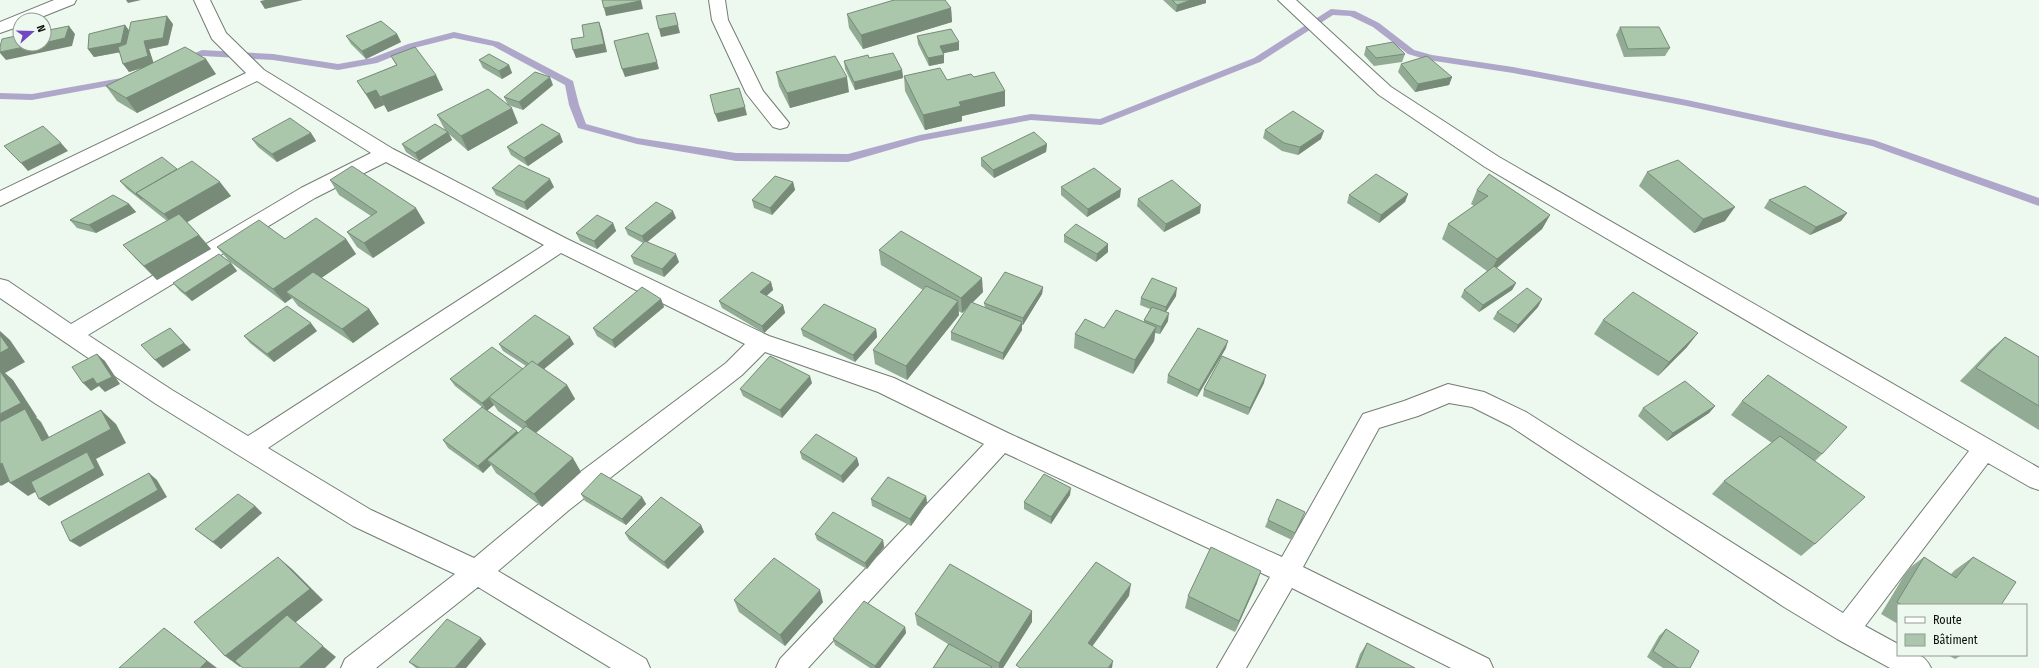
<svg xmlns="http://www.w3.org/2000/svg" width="2039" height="668" font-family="'Fira Sans Condensed',sans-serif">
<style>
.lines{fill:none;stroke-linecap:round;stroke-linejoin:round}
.stream{fill:#afa7c9;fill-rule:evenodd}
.minor-casing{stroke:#737c73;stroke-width:2}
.minor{fill:#fff;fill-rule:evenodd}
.wall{fill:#92ab94;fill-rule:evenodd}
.shaded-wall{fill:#778b78}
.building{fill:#aac7ac;stroke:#778b78}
</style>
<rect width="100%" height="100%" fill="#edf8ee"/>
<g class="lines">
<!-- stream -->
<g class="stream">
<polygon points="1331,9 1355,11 1379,23 1414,50 1432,55 1513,67 1687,100 1874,140 2039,198 2039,206 1872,146 1687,106 1513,73 1428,60 1408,54 1373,27 1350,16 1333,15 1260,62 1101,125 1031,120 920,141 848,162 736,161 637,144 578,128 569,105 565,85 493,46 454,38 414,48 377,63 338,70 273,60 203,56 184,63 179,60 202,50 273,54 338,64 372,58 408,44 454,32 499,42 573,81 579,105 586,124 637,138 736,153 848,154 920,135 1031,114 1100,119 1254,58"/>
<polygon points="127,77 132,80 130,82 32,100 0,99 0,93 32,94"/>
</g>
<defs>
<g id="minor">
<polygon points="54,0 76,0 74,4 34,20 20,20 20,26 0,33 0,22"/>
<path d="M194,0H210L226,33L264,70L393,149L567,239L769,336L894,378L1010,434L1282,557L1363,414L1404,401L1448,384L1484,392L1526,412L1843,613L1969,451L1485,167L1379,95L1278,0H1296L1391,87L1499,157L2039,468V490L2030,487L1988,463L1865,626L1898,644V655C1914,655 1923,651 1931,668H1890L1837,639L1784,607L1510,426L1472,407L1449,403L1418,416L1379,428L1303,567L1489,659L1493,668H1451L1292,588L1246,668H1217L1270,577L1005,453L808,668H776L780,659L984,444L878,392L765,352L742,375L569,510L498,571L646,659L650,668H611L478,587L376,668H341L345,659L455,574L353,526L156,404L0,298V279L8,281L71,324L301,188L371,153L257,81L0,206V191L246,73L212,39ZM386,162L544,245L248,436L172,390L88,335L315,198ZM561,253L745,344L726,363L551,494L474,558L371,510L268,448Z"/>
<polygon points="709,0 725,0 728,20 763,91 789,123 787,127 780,129 773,127 746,93 712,20"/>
</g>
</defs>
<!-- minor casing -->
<use href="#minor" class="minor-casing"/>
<!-- minor -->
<use href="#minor" class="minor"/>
</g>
<!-- wall -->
<g class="wall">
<polygon points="1163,0 1206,0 1206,3 1176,12"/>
<polygon points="951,8 952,22 863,49 849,28 847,14"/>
<polygon points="173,24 168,45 149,49 153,62 216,74 137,113 117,101 106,86 142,68 129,72 120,52 94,57 88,49 125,25 129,31"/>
<polygon points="1620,27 1670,48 1665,56 1624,57 1616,35"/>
<polygon points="397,34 401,42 366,59 351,44 346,36"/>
<polygon points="917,36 959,50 943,53 944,63 929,66 918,44"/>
<polygon points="1366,47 1405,54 1402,62 1374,66 1364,55"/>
<polygon points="391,56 436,75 443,90 388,112 384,105 375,109 357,81 396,65"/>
<polygon points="869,58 902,70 903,78 855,90 845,69 844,61"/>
<polygon points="479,60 509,65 512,73 502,79 483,68"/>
<polygon points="1401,64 1452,77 1449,85 1415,92 1398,72"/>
<polygon points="776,72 849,92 790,108 779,86"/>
<polygon points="904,76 947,80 974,77 1005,91 1005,106 962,116 962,121 925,130 905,91"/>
<polygon points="553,85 523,110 508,105 504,97"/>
<polygon points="437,115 518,123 468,151 449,134 452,140 419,161 406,152 402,144 445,130"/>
<polygon points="1265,130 1321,139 1298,155 1282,151 1263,138"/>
<polygon points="311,133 316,141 277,162 258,147 252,139"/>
<polygon points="563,142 528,166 511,155 507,147"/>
<polygon points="1047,144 1046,152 994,178 981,166 981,158"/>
<polygon points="177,169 231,196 187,222 199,235 211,249 157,280 136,259 123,245 167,221 127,189 120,181"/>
<polygon points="1647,172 1725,221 1694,233 1639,186"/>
<polygon points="330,180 425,223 373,258 357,247 347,232 371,216 339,195"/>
<polygon points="793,182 795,190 772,215 754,208 752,200"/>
<polygon points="554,187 527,210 496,195 492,188"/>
<polygon points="1061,187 1120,197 1087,217 1061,195"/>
<polygon points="1477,190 1550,215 1542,229 1496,268 1516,283 1512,290 1479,312 1461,297 1464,290 1487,271 1442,239 1448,224 1474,206 1471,204"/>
<polygon points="1408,194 1405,202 1379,223 1347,203 1349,195"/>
<polygon points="1138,199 1200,213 1164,232 1137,206"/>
<polygon points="1769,200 1847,213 1841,221 1810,235 1764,208"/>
<polygon points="129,204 136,212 96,233 77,228 70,220"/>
<polygon points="676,218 647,242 679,262 664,277 634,264 631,256 643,243 628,235 625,228"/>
<polygon points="613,223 616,231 597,249 580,241 576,233"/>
<polygon points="1064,235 1108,244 1108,252 1096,262 1064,242"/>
<polygon points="285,239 346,239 356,254 321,278 369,309 379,324 353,343 298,306 292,298 285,303 229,261 217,247"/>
<polygon points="879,250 983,292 972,303 985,308 984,303 1043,287 1042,294 1023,325 1022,325 1022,330 1003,360 951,340 951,332 969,306 962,313 958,311 959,315 907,380 875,364 873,350 923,290 881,265"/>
<polygon points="231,263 237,271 192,301 180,291 173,283"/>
<polygon points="771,282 773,290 766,296 783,305 785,313 764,333 722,308 719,301"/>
<polygon points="1176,296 1166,312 1168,321 1160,334 1155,333 1154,341 1133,374 1074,348 1075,334 1104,328 1144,322 1144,320 1150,309 1140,305 1141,298"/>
<polygon points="661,299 664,307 615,348 597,336 593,328"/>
<polygon points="1542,299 1538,307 1514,333 1493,319 1497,312"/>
<polygon points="1603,320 1687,347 1658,376 1594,334"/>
<polygon points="801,329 876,329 877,337 855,362 803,336"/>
<polygon points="317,331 274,362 250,343 244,336"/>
<polygon points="2005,337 2039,357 2039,430 1960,381 1989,351"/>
<path d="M499,344H574L544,369L567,385L575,399L536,433L581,472L542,507L496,473L491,465L483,473L448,448L443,440L482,407L455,386L450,379L523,369L526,366L503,351ZM494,405L498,411L523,429L518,433L517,431L487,410Z"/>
<polygon points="1226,348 1197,397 1167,383 1168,375"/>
<polygon points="812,383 782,418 743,396 740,389"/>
<polygon points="1264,383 1248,415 1203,396 1204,389"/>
<polygon points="1742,401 1822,454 1815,461 1815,544 1801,556 1712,494 1724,481 1772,443 1731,415"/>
<polygon points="1715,406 1709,413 1667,441 1638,416 1643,408"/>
<polygon points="800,452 857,458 859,465 843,483 802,459"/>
<polygon points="581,494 642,497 646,504 626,525 585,501"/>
<polygon points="1070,495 1051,524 1024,509 1024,502"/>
<polygon points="926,496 927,503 911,526 872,506 871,499"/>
<polygon points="255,506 262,513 221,549 195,529"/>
<polygon points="1302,519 1292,540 1265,527 1268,520"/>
<polygon points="701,525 704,532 668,569 629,540 625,533"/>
<polygon points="815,534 883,540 884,547 867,569 817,540"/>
<polygon points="1924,557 1951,574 1955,570 1973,557 2001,605 1898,605 1898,624 1881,614 1908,569"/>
<polygon points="1257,583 1235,632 1185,608 1188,596"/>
<polygon points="734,600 823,602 785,646 739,612"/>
<polygon points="1032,611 1032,622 1003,668 933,668 948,644 917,625 915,614"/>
<polygon points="905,627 906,633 880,668 870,668 835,645 833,639"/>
<polygon points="1666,629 1690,668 1663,668 1647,657 1659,636"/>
<polygon points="481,638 486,644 466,668 416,668 409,662"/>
<polygon points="1367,643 1415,668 1355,668 1360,654"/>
<polygon points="1948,655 1962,655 1955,659"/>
</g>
<!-- shaded-wall -->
<g class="shaded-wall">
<polygon points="126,0 141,0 128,3"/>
<polygon points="265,0 303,0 265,9 260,1"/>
<polygon points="641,0 643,9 606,16 604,8"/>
<polygon points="1191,0 1206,0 1206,3 1176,12 1177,5"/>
<polygon points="951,8 952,22 863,49 861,35"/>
<polygon points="675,13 680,33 661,37 659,29"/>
<polygon points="167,16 173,24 168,45 149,49 154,64 129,72 123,64"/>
<polygon points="599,22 602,30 607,52 576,58 573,50"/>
<polygon points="125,25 131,33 127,51 94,57 88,49"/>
<polygon points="69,26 75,34 72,46 6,60 0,53 0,52 38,44 44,44 44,43"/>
<polygon points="397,34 401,42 366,59 362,51"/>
<polygon points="959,42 959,50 940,54 940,46"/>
<polygon points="944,55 944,63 929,66 928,58"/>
<polygon points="206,59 216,74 137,113 126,98"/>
<polygon points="657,62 659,69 625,77 622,69"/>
<polygon points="509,65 512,73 502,79 499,71"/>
<polygon points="902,70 903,78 855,90 854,82"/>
<polygon points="436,75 443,90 388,112 380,97"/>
<polygon points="550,77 553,85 523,110 519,102"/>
<polygon points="847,77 849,92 790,108 787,93"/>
<polygon points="1452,77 1449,85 1415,92 1418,84"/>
<polygon points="376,90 384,105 375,109 366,94"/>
<polygon points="1005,91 1005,106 962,116 962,121 925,130 923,115 959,102"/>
<polygon points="745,107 747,115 718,122 715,114"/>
<polygon points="512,108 518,123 468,151 461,136"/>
<polygon points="1324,131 1321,139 1298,155 1300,147"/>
<polygon points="448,132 452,140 419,161 415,153"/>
<polygon points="311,133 316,141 277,162 272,154"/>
<polygon points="560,134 563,142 528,166 524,158"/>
<polygon points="61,143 68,151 28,171 21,163"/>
<polygon points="1047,144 1046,152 994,178 993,170"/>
<polygon points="550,179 554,187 527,210 524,202"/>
<polygon points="220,182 231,196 176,229 164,214"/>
<polygon points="793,182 795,190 772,215 770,208"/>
<polygon points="1121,189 1120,197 1087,217 1088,209"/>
<polygon points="1408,194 1405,202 1379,223 1381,215"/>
<polygon points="129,204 136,212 96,233 89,225"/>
<polygon points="1201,205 1200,213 1164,232 1166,224"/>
<polygon points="1735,207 1725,221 1694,233 1703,219"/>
<polygon points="416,208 425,223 373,258 364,243"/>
<polygon points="673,211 676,218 645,244 642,236"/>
<polygon points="1847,213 1841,221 1810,235 1816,227"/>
<polygon points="1550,215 1542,229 1490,274 1497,259"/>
<polygon points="613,223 616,231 597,249 594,241"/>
<polygon points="199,235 211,249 157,280 144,266"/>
<polygon points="346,239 356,254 294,297 286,292 292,298 285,303 273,289"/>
<polygon points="1108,244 1108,252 1096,262 1097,254"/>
<polygon points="676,254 679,262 664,277 662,269"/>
<polygon points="231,263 237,271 192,301 185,293"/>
<polygon points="982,278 983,292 962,313 961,298"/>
<polygon points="771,282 773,290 762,300 760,292"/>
<polygon points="1516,283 1512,290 1479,312 1483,305"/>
<polygon points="1043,287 1042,294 1023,325 1023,318"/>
<polygon points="1177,288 1176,296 1164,315 1166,307"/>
<polygon points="661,299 664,307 615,348 612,340"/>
<polygon points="1542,299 1538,307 1514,333 1518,325"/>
<polygon points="958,301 959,315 907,380 906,366"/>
<polygon points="783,305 785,313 764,333 762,326"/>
<polygon points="369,309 379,324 353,343 342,329"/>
<polygon points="1169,313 1168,321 1160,334 1161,327"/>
<polygon points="1022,322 1022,330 1003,360 1003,353"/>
<polygon points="311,323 317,331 274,362 267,354"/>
<polygon points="1156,327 1154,341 1133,374 1135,360"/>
<polygon points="170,328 191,350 163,368 155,360"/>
<polygon points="876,329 877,337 855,362 853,355"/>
<polygon points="0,331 10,340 25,362 5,373 13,380 37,417 36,417 41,422 58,454 0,437"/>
<polygon points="1698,333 1687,347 1658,376 1669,362"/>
<polygon points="570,337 574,344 538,374 534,367"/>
<polygon points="1228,341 1226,348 1197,397 1199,390"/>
<polygon points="97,354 105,361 120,384 105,392 99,386 91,391 83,383"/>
<polygon points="1266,375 1264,383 1248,415 1250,408"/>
<polygon points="810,376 812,383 782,418 780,410"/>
<polygon points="567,385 575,399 533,435 525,422"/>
<polygon points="489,398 494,405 487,411 482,403"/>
<polygon points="1715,406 1709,413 1667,441 1673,433"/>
<polygon points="101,410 116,424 126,443 96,459 104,475 49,506 39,499 92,461 28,496 10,483"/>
<polygon points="517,431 521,438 487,460 491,465 483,473 478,466"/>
<polygon points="573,458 581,472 542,507 534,494"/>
<polygon points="857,458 859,465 843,483 841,476"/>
<polygon points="2,463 19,476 1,486 0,485 0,464"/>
<polygon points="149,473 157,480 167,497 80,547 70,541"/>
<polygon points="1071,488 1070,495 1051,524 1051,517"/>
<polygon points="926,496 927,503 911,526 910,519"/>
<polygon points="642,497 646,504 626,525 622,519"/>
<polygon points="255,506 262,513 221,549 213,542"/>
<polygon points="1305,512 1302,519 1292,540 1295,533"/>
<polygon points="701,525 704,532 668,569 664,562"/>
<polygon points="883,540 884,547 867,569 865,563"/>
<polygon points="278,557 292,569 323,600 295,623 336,657 325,668 299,668 295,623 240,667 225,656"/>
<polygon points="1261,571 1257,583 1235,632 1239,621"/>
<polygon points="1131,584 1129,596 1086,655 1088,643"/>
<polygon points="820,590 823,602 785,646 780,635"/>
<polygon points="1032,611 1032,622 1003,668 999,668 999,663"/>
<polygon points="905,627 906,633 880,668 875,668 875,666"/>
<polygon points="164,628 180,640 217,668 200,668"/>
<polygon points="481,638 486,644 466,668 455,668"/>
<polygon points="1113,661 1112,668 1108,668"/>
</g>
<!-- building -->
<g class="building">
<polygon points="602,0 640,0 640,1 604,8"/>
<polygon points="894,0 945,0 951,8 861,35 847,14"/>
<polygon points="1172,0 1191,0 1177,5"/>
<polygon points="675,13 678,25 659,29 656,16"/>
<polygon points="167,16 163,38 144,41 148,56 123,64 118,47 126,44 131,22"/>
<polygon points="381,21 397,34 362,51 346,36"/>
<polygon points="599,22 604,44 573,50 571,39 584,37 582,25"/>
<polygon points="125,25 121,43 88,49 89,34"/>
<polygon points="69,26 65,38 44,43 44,31"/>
<polygon points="1620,27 1659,27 1670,48 1628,49"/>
<polygon points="951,29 959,42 940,46 944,55 928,58 917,36"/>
<polygon points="648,33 657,62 622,69 614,41"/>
<polygon points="20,35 20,44 38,44 0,52 0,47 2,39"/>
<polygon points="1393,42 1405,54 1376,58 1366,47"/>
<polygon points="185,47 206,59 126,98 106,86"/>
<polygon points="415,47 436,75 380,97 376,90 366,94 357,81 397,65 391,56"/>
<polygon points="893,53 902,70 854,82 844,61 868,55 869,58"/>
<polygon points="489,54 509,65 499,71 479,60"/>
<polygon points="835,56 847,77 787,93 776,72"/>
<polygon points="1427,56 1452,77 1418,84 1401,64"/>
<polygon points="940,68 947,80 971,74 974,77 994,72 1005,91 959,102 961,106 923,115 904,76"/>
<polygon points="535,72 550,77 519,102 504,97"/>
<polygon points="739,88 745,107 715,114 710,95"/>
<polygon points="488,89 512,108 461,136 437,115"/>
<polygon points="1293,111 1324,131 1300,147 1284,143 1265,130"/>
<polygon points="290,118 311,133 272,154 252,139"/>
<polygon points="435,124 448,132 415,153 402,144"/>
<polygon points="542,124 560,134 524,158 507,147"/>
<polygon points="43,126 61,143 21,163 4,146"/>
<polygon points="1034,132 1047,144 993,170 981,158"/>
<polygon points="162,157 177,169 136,193 142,199 120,181"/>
<polygon points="1678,160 1735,207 1703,219 1647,172"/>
<polygon points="192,161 220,182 164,214 136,193"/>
<polygon points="519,165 550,179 524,202 492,188"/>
<polygon points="352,166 416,208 364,243 347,232 377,212 330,180"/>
<polygon points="1094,168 1121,189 1088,209 1061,187"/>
<polygon points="1376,174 1408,194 1381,215 1349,195"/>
<polygon points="1489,174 1550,215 1497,259 1448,224 1488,196 1477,190"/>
<polygon points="775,176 793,182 770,208 752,200"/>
<polygon points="1172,180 1201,205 1166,224 1138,199"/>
<polygon points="1805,186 1847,213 1816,227 1769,200"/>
<polygon points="113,195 129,204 89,225 70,220"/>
<polygon points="656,202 673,211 642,236 625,228"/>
<polygon points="179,214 199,235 144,266 123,245"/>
<polygon points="597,215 613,223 594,241 576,233"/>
<polygon points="316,218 346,239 273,289 217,247 259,220 285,239"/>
<polygon points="1076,224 1108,244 1097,254 1064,235"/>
<polygon points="901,231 982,278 961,298 879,250"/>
<polygon points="645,241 676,254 662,269 631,256"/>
<polygon points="219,254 231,263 185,293 173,283"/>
<polygon points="1494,266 1516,283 1483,305 1464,290"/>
<polygon points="313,272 369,309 342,329 286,292"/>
<polygon points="752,272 771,282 760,292 783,305 762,326 719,301"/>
<polygon points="1005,272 1043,287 1023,318 984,303"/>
<polygon points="1152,278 1177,288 1166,307 1141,298"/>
<polygon points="926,286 958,301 906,366 873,350"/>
<polygon points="642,287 661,299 612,340 593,328"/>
<polygon points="1527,288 1542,299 1518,325 1497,312"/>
<polygon points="1633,292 1698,333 1669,362 1603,320"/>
<polygon points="971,302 1022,322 1003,353 951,332"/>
<polygon points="824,304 876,329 853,355 801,329"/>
<polygon points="287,306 311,323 267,354 244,336"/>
<polygon points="1152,307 1169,313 1161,327 1144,320"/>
<polygon points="1116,310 1156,327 1135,360 1075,334 1085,319 1104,328"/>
<polygon points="535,315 570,337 537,365 532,361 529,364 499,344"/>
<polygon points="170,328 184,343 155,360 141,345"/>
<polygon points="1198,328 1228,341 1199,390 1168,375"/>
<polygon points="0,335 9,348 0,353"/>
<polygon points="2005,337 2039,357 2039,406 1976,368"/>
<polygon points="492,347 523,369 482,403 450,379"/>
<polygon points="97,354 112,377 97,384 93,378 83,383 72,367"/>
<polygon points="770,356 810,376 780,410 740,389"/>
<polygon points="1222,356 1266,375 1250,408 1204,389"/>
<polygon points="532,361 567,385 525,422 489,397"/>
<polygon points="0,371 21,403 0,414"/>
<polygon points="1768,375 1847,427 1822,454 1742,401"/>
<polygon points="1685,381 1715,406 1673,433 1643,408"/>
<polygon points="482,407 517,431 478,466 443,440"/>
<polygon points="25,409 42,441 101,410 111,429 10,483 2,463 0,464 0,422"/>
<polygon points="526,426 573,458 534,494 487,460"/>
<polygon points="816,434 857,458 841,476 800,452"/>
<polygon points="1780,436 1865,497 1815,544 1724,481"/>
<polygon points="87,452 95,468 39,499 31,482"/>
<polygon points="149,473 158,490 70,541 61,522"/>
<polygon points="601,473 642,497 622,519 581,494"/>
<polygon points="1044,474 1071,488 1051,517 1024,502"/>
<polygon points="888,477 926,496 910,519 871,499"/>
<polygon points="238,494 255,506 213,542 195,529"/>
<polygon points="661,497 701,525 664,562 625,533"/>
<polygon points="1277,499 1305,512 1295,533 1268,520"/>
<polygon points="833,512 883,540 865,563 815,534"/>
<polygon points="1211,547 1261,571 1239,621 1188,596"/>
<polygon points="278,557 310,589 225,656 194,622"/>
<polygon points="1924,557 1956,578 1973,557 2016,582 2001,605 1902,605 1897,602"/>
<polygon points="774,558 820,590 780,635 734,600"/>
<polygon points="1096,562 1131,584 1088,643 1113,661 1108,668 1020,668 1016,665"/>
<polygon points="950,564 1032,611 999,663 915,614"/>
<polygon points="864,601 905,627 875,666 833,639"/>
<polygon points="287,615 323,646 299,668 243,668 235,661"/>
<polygon points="447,619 481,638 455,668 420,668 409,662"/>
<polygon points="164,628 207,661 200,668 119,668"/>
<polygon points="1666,629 1699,651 1690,668 1678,668 1653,651"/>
<polygon points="1367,643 1415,668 1357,668"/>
<polygon points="949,644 992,667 991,668 933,668"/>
</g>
<!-- legend -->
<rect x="1897" y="604" width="130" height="52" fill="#edf8ee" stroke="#939b94"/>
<rect x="1905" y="617" width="20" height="6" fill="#ffffff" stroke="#939b94"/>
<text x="1933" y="624" font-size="12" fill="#0c100d">Route</text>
<rect x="1905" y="634" width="20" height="12" fill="#aac7ac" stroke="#939b94"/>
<text x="1933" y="644" font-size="12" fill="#0c100d">Bâtiment</text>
<!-- north arrow -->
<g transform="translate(32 32) rotate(70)"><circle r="19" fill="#edf8ee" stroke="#939b94"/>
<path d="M0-3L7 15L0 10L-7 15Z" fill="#7148c1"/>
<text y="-6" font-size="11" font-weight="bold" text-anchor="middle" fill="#0c100d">N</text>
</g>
</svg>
